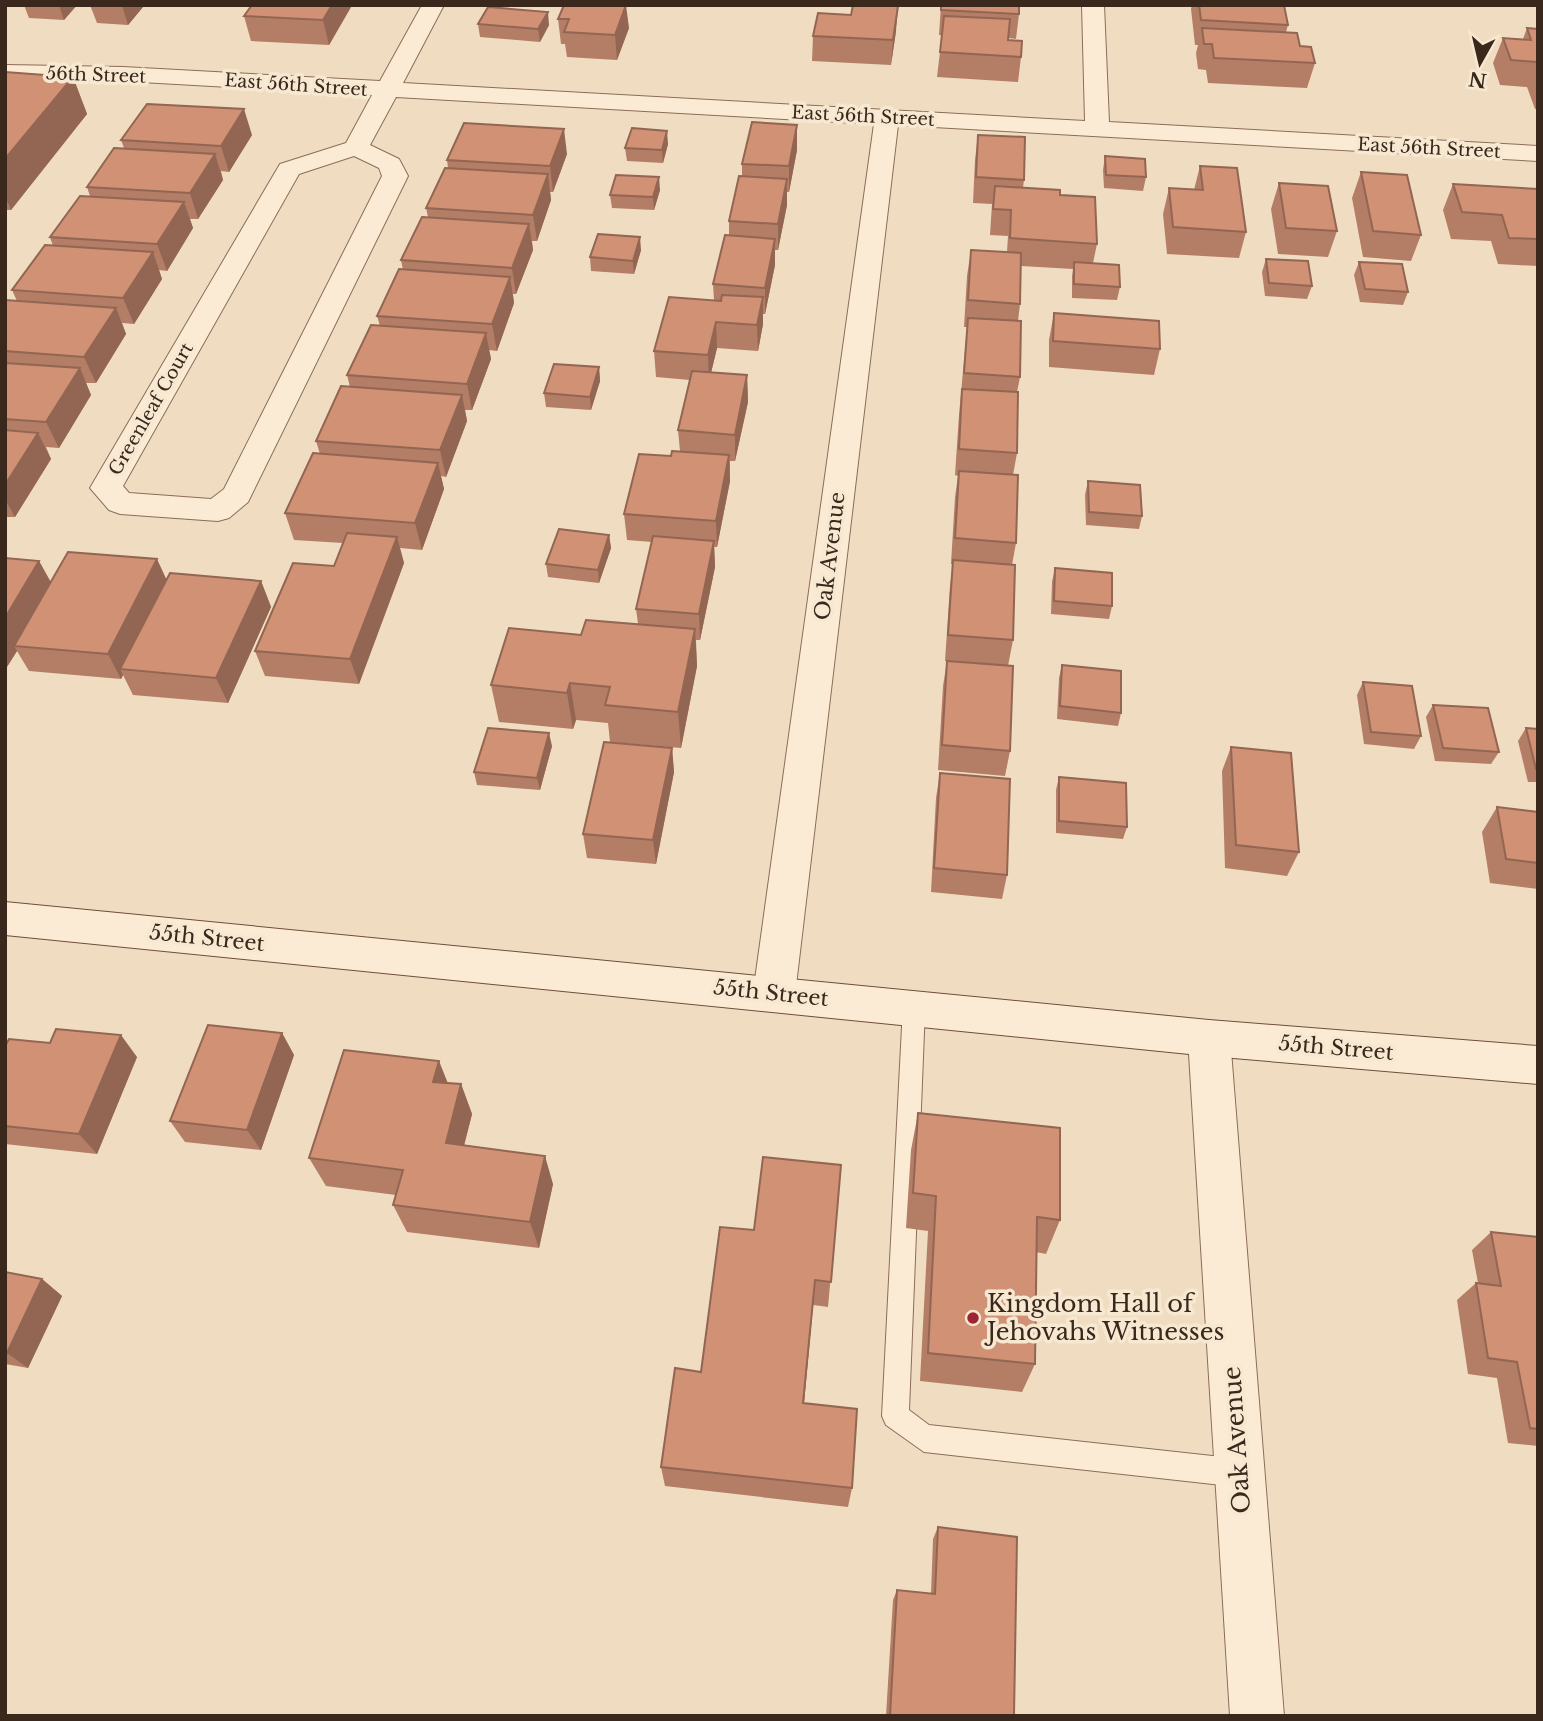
<svg xmlns="http://www.w3.org/2000/svg" width="1543" height="1721" font-family="'Libre Baskerville',serif">
<style>
.lines{fill:none;stroke-linecap:round;stroke-linejoin:round}
.service-casing{stroke:#8b6d58;stroke-width:2}
.minor-casing{stroke:#8b6d58;stroke-width:2}
.secondary-casing{stroke:#6d4e3b;stroke-width:2}
.service{fill:#fbebd5;fill-rule:evenodd}
.minor{fill:#fbebd5;fill-rule:evenodd}
.secondary{fill:#fbebd5;fill-rule:evenodd}
.wall{fill:#b47d65}
.shaded-wall{fill:#926652}
.building{fill:#d19175;stroke:#926652;stroke-width:2}
.poi-dot{fill:#9d2432;stroke:#f7e8d1;stroke-width:2.5}
.labels{text-anchor:middle;stroke-width:7;stroke-linejoin:round;paint-order:stroke}
.far-street-label{font-size:18px;fill:#3a281d;stroke:#f7e8d1}
.street-label{font-size:21px;fill:#3a281d;stroke:#f7e8d1}
.near-poi-label{font-size:24px;fill:#3a281d;stroke:#f7e8d1;text-anchor:start}
.near-street-label{font-size:24px;fill:#3a281d;stroke:#f7e8d1}
</style>
<rect width="100%" height="100%" fill="#f0ddc1"/>
<g class="lines">
<defs>
<polygon id="service" points="914,997 922,1000 925,1007 909,1410 929,1425 1240,1459 1250,1463 1254,1473 1250,1483 1240,1487 924,1452 886,1425 882,1416 903,1007 906,1000"/>
<g id="minor">
<path d="M422,5H444L403,83L1085,121L1082,5H1104L1109,122L1538,146V161L898,125L795,994L789,1007L774,1012L759,1007L753,994L874,124L396,97L370,145L399,159L408,176L248,502L229,518L218,521L120,514L109,510L90,488L280,164L346,143L372,95L123,81L5,79V65L123,67L380,81ZM354,156L379,168L382,176L224,489L211,499L129,493L123,486L299,174Z"/>
<polygon points="1209,1020 1224,1025 1230,1038 1284,1716 1230,1716 1188,1038 1194,1025"/>
</g>
<polygon id="secondary" points="5,902 1209,1020 1538,1046 1538,1084 1209,1056 5,935"/>
</defs>
<!-- service casing -->
<use href="#service" class="service-casing"/>
<!-- minor casing -->
<use href="#minor" class="minor-casing"/>
<!-- secondary casing -->
<use href="#secondary" class="secondary-casing"/>
<!-- service -->
<use href="#service" class="service"/>
<!-- minor -->
<use href="#minor" class="minor"/>
<!-- secondary -->
<use href="#secondary" class="secondary"/>
</g>
<!-- wall -->
<g class="wall">
<polygon points="24,5 77,5 64,20 29,18"/>
<polygon points="90,5 159,5 158,7 143,7 128,25 97,23"/>
<polygon points="564,5 629,28 617,60 567,57 565,44 561,44 558,19"/>
<polygon points="941,5 1019,14 1016,39 1009,38 1008,40 1021,57 1018,82 937,77 942,35 939,35"/>
<polygon points="1192,5 1288,5 1287,7 1284,7 1288,25 1286,32 1300,46 1315,63 1307,88 1208,83 1206,70 1198,69 1196,53 1198,45 1195,45 1191,9"/>
<polygon points="351,7 329,45 251,41 244,16"/>
<polygon points="851,15 896,31 891,65 812,61 813,36"/>
<polygon points="478,24 549,25 540,42 480,37"/>
<polygon points="1527,28 1538,29 1538,109 1535,109 1527,87 1500,85 1493,63 1503,38 1523,39"/>
<polygon points="5,72 73,77 87,114 11,210 5,210"/>
<polygon points="797,125 797,150 789,192 787,192 787,205 778,250 775,250 775,265 765,314 763,314 763,324 758,351 717,348 711,373 747,375 748,402 735,461 730,461 730,481 717,547 714,547 715,567 700,640 696,640 697,666 681,748 610,742 608,723 576,720 573,729 499,722 491,685 581,635 638,624 636,609 652,542 627,540 624,514 671,456 680,451 678,430 690,380 656,377 654,351 714,300 713,284 729,236 729,221 742,176 742,164"/>
<polygon points="252,135 229,172 221,171 223,180 198,219 190,219 193,228 167,271 159,270 162,279 134,324 122,323 126,334 96,383 86,383 91,395 59,448 46,447 51,459 15,517 5,517 5,300 17,301 12,290 53,246 50,237 90,196 87,187 124,148 121,140"/>
<polygon points="978,135 1024,180 1023,188 1060,195 1097,244 1093,263 1120,287 1117,300 1072,298 1072,276 1073,269 1021,266 1020,304 1018,321 1020,377 1017,392 1017,453 1013,475 1016,543 1012,565 1013,640 1008,666 1010,751 1005,776 938,770 943,686 947,661 945,661 950,586 953,564 951,564 955,497 958,476 955,475 959,415 967,327 964,327 967,276 971,250 1007,252 1008,236 990,235 992,204 973,203 975,160"/>
<polygon points="668,144 663,163 627,161 625,148"/>
<polygon points="567,154 553,192 550,192 551,200 537,241 532,241 533,250 516,294 513,294 514,303 497,351 489,350 491,359 472,410 465,410 467,421 446,477 441,476 444,489 422,550 400,548 404,563 359,684 265,676 255,651 334,566 343,543 294,540 285,513 320,454 316,441 350,387 347,375 380,326 377,316 403,270 401,260 428,217 426,208 448,168 447,160"/>
<polygon points="1105,156 1146,177 1143,191 1104,188 1103,170"/>
<polygon points="1200,166 1246,232 1239,258 1167,254 1163,214 1169,188 1194,190"/>
<polygon points="1361,172 1421,235 1411,261 1363,257 1352,198"/>
<polygon points="1279,183 1337,231 1328,257 1278,254 1271,209"/>
<polygon points="1453,184 1538,189 1538,266 1498,264 1491,241 1451,239 1443,210"/>
<polygon points="660,190 654,210 612,208 610,195"/>
<polygon points="641,250 634,274 591,271 590,257"/>
<polygon points="1266,259 1312,286 1307,299 1265,296 1262,272"/>
<polygon points="1359,262 1408,292 1403,305 1360,302 1354,275"/>
<polygon points="1054,313 1160,349 1154,375 1049,367 1049,340"/>
<polygon points="599,367 600,381 591,410 546,407 544,393"/>
<polygon points="1088,481 1142,516 1139,529 1086,525 1085,495"/>
<polygon points="609,535 611,548 599,583 548,577 546,564"/>
<polygon points="5,558 39,561 51,582 167,580 261,581 271,607 228,703 133,695 123,675 121,679 29,671 17,651 5,670"/>
<polygon points="1055,568 1112,606 1109,619 1051,614 1052,582"/>
<polygon points="1062,665 1121,713 1118,726 1057,719 1059,678"/>
<polygon points="1363,682 1421,736 1414,749 1364,744 1357,695"/>
<polygon points="1433,705 1499,752 1491,764 1435,761 1426,717"/>
<polygon points="1526,728 1538,729 1538,782 1528,782 1518,741"/>
<polygon points="552,746 540,790 477,785 474,772"/>
<polygon points="1231,747 1299,852 1287,876 1225,868 1222,771"/>
<polygon points="672,748 674,772 656,864 587,858 583,834"/>
<polygon points="940,773 1007,875 1002,899 931,892 936,798"/>
<polygon points="1059,777 1127,827 1123,839 1056,833 1056,790"/>
<polygon points="1497,807 1537,812 1538,810 1538,889 1490,883 1482,832"/>
<polygon points="282,1033 294,1055 261,1150 185,1142 170,1121"/>
<polygon points="50,1043 137,1057 97,1154 5,1144 5,1046"/>
<polygon points="448,1083 461,1084 472,1114 464,1146 553,1184 539,1248 407,1232 393,1205 396,1195 326,1186 309,1158"/>
<polygon points="918,1113 1060,1220 1046,1254 1036,1252 1035,1364 1022,1392 920,1381 928,1231 906,1228 911,1150"/>
<polygon points="841,1165 828,1307 813,1305 804,1403 852,1488 848,1507 665,1486 661,1467 701,1372 754,1230"/>
<polygon points="1491,1232 1538,1237 1538,1446 1508,1443 1497,1378 1468,1374 1457,1300 1476,1283 1478,1283 1472,1250"/>
<polygon points="5,1272 42,1279 62,1296 28,1368 5,1364"/>
<polygon points="938,1527 1014,1716 886,1716 893,1600 897,1590 931,1594 933,1539"/>
</g>
<!-- shaded-wall -->
<g class="shaded-wall">
<polygon points="59,5 77,5 64,20"/>
<polygon points="122,5 142,5 143,7 128,25"/>
<polygon points="332,5 351,5 351,7 329,45 323,20"/>
<polygon points="626,5 629,28 617,60 615,35"/>
<polygon points="898,6 896,31 891,65 893,40"/>
<polygon points="548,12 549,25 540,42 538,29"/>
<polygon points="73,77 87,114 11,210 5,196 5,159"/>
<polygon points="244,109 252,135 229,172 221,146"/>
<polygon points="797,125 797,150 789,192 789,166"/>
<polygon points="564,129 567,154 553,192 550,166"/>
<polygon points="667,131 668,144 663,163 662,150"/>
<polygon points="215,154 223,180 198,219 190,193"/>
<polygon points="548,174 551,200 537,241 533,215"/>
<polygon points="659,177 660,190 654,210 653,197"/>
<polygon points="787,179 787,205 778,250 778,224"/>
<polygon points="184,202 193,228 167,271 157,244"/>
<polygon points="529,224 533,250 516,294 512,268"/>
<polygon points="640,237 641,250 634,274 633,261"/>
<polygon points="775,239 775,265 765,314 765,288"/>
<polygon points="153,252 162,279 134,324 123,298"/>
<polygon points="510,277 514,303 497,351 492,324"/>
<polygon points="763,297 763,324 758,351 757,325"/>
<polygon points="116,308 126,334 96,383 84,357"/>
<polygon points="716,322 717,348 709,381 708,355"/>
<polygon points="486,333 491,359 472,410 467,384"/>
<polygon points="599,367 600,381 591,410 590,397"/>
<polygon points="80,368 91,395 59,448 46,422"/>
<polygon points="747,375 748,402 735,461 735,435"/>
<polygon points="462,395 467,421 446,477 440,450"/>
<polygon points="38,433 51,459 15,517 5,499 5,485"/>
<polygon points="729,455 730,481 717,547 716,521"/>
<polygon points="438,463 444,489 422,550 415,523"/>
<polygon points="609,535 611,548 599,583 598,570"/>
<polygon points="397,537 404,563 359,684 350,659"/>
<polygon points="714,541 715,567 700,640 699,614"/>
<polygon points="157,559 169,585 120,669 123,675 121,679 108,654"/>
<polygon points="39,561 53,587 14,646 17,651 5,670 5,618"/>
<polygon points="261,581 271,607 228,703 216,678"/>
<polygon points="695,629 697,666 681,748 678,712"/>
<polygon points="570,683 576,720 573,729 567,693"/>
<polygon points="549,733 552,746 540,790 537,778"/>
<polygon points="672,748 674,772 656,864 653,840"/>
<polygon points="282,1033 294,1055 261,1150 247,1130"/>
<polygon points="121,1035 137,1057 97,1154 79,1134"/>
<polygon points="439,1061 451,1091 433,1082"/>
<polygon points="461,1084 472,1114 457,1172 446,1143"/>
<polygon points="545,1156 553,1184 539,1248 530,1222"/>
<polygon points="42,1279 62,1296 28,1368 7,1353"/>
<polygon points="815,1280 813,1305 802,1424 803,1403"/>
</g>
<!-- building -->
<g class="building">
<polygon points="252,5 332,5 323,20 244,16"/>
<polygon points="564,5 626,5 615,35 564,32 569,19 558,19"/>
<polygon points="853,5 898,6 893,40 813,36 818,13 851,15"/>
<polygon points="941,5 1019,5 1019,14 941,10"/>
<polygon points="1199,5 1284,5 1288,25 1201,20"/>
<polygon points="488,7 548,12 538,29 478,24"/>
<polygon points="944,16 1010,19 1008,40 1022,41 1021,57 940,52"/>
<polygon points="1202,28 1297,33 1300,46 1311,47 1315,63 1214,58 1212,44 1204,44"/>
<polygon points="1527,28 1538,29 1538,63 1537,62 1511,60 1503,38 1531,40"/>
<polygon points="5,72 73,77 5,159"/>
<polygon points="147,104 244,109 221,146 121,140"/>
<polygon points="752,122 797,125 789,166 742,164"/>
<polygon points="464,123 564,129 550,166 447,160"/>
<polygon points="632,128 667,131 662,150 625,148"/>
<polygon points="978,135 1025,137 1024,180 976,177"/>
<polygon points="114,148 215,154 190,193 87,187"/>
<polygon points="1105,156 1145,159 1146,177 1106,175"/>
<polygon points="1200,166 1237,168 1246,232 1173,227 1169,188 1203,190"/>
<polygon points="445,168 548,174 533,215 426,208"/>
<polygon points="1361,172 1407,175 1421,235 1373,231"/>
<polygon points="616,175 659,177 653,197 610,195"/>
<polygon points="739,176 787,179 778,224 729,221"/>
<polygon points="1279,183 1328,186 1337,231 1286,228"/>
<polygon points="1453,184 1538,189 1538,239 1509,238 1502,215 1462,212"/>
<polygon points="995,186 1060,190 1060,195 1095,197 1097,244 1010,238 1011,210 993,209"/>
<polygon points="80,196 184,202 157,244 50,237"/>
<polygon points="422,217 529,224 512,268 401,260"/>
<polygon points="598,234 640,237 633,261 590,257"/>
<polygon points="725,235 775,239 765,288 713,284"/>
<polygon points="45,245 153,252 123,298 12,290"/>
<polygon points="971,250 1021,253 1020,304 968,300"/>
<polygon points="1266,259 1308,261 1312,286 1269,283"/>
<polygon points="1074,262 1119,265 1120,287 1074,284"/>
<polygon points="1359,262 1402,264 1408,292 1365,289"/>
<polygon points="399,269 510,277 492,324 377,316"/>
<polygon points="722,295 763,297 757,325 716,322 708,355 654,351 669,297 721,301"/>
<polygon points="5,300 116,308 84,357 5,351"/>
<polygon points="1054,313 1159,321 1160,349 1053,341"/>
<polygon points="968,318 1021,321 1020,377 964,373"/>
<polygon points="371,325 486,333 467,384 347,375"/>
<polygon points="5,363 80,368 46,422 5,419"/>
<polygon points="554,364 599,367 590,397 544,393"/>
<polygon points="692,371 747,375 735,435 678,430"/>
<polygon points="341,386 462,395 440,450 316,441"/>
<polygon points="962,389 1018,392 1017,453 959,449"/>
<polygon points="5,430 38,433 5,485"/>
<polygon points="672,451 729,455 716,521 624,514 639,454 671,456"/>
<polygon points="313,453 438,463 415,523 285,513"/>
<polygon points="959,471 1018,475 1016,543 955,538"/>
<polygon points="1088,481 1140,485 1142,516 1089,512"/>
<polygon points="559,529 609,535 598,570 546,564"/>
<polygon points="347,533 397,537 350,659 255,651 293,563 334,566"/>
<polygon points="653,536 714,541 699,614 636,609"/>
<polygon points="68,552 157,559 108,654 14,646"/>
<polygon points="5,558 39,561 5,618"/>
<polygon points="953,560 1015,565 1013,640 948,635"/>
<polygon points="1055,568 1112,573 1112,606 1054,601"/>
<polygon points="170,573 261,581 216,678 120,669"/>
<polygon points="586,620 695,629 678,712 605,705 610,687 570,683 567,693 491,685 509,628 581,635"/>
<polygon points="947,661 1013,666 1010,751 942,745"/>
<polygon points="1062,665 1121,671 1121,713 1060,706"/>
<polygon points="1363,682 1412,686 1421,736 1371,732"/>
<polygon points="1433,705 1488,708 1499,752 1443,748"/>
<polygon points="488,728 549,733 537,778 474,772"/>
<polygon points="1526,728 1538,729 1538,769 1536,769"/>
<polygon points="604,742 672,748 653,840 583,834"/>
<polygon points="1231,747 1291,753 1299,852 1236,845"/>
<polygon points="940,773 1010,779 1007,875 934,868"/>
<polygon points="1059,777 1126,783 1127,827 1059,821"/>
<polygon points="1497,807 1538,812 1538,863 1506,859"/>
<polygon points="208,1025 282,1033 247,1130 170,1121"/>
<polygon points="56,1029 121,1035 79,1134 5,1126 5,1046 9,1039 50,1043"/>
<polygon points="344,1050 439,1061 433,1082 461,1084 446,1143 545,1156 530,1222 393,1205 403,1170 309,1158"/>
<polygon points="918,1113 1060,1128 1060,1220 1037,1217 1035,1364 928,1353 936,1196 913,1193"/>
<polygon points="763,1157 841,1165 831,1282 815,1280 803,1403 857,1409 852,1488 661,1467 675,1368 701,1372 720,1227 754,1230"/>
<polygon points="1491,1232 1538,1237 1538,1429 1530,1428 1517,1362 1488,1358 1476,1283 1501,1286"/>
<polygon points="5,1272 42,1279 7,1353 5,1352"/>
<polygon points="938,1527 1017,1537 1014,1716 890,1716 897,1590 935,1594"/>
</g>
<!-- markers -->
<circle class="poi-dot" cx="973" cy="1318" r="7"/>
<g class="labels">
<!-- far-street labels -->
<g class="far-street-label">
<text transform="translate(96 75) rotate(2)" y="6">56th Street</text>
<text transform="translate(296 85) rotate(4)" y="6">East 56th Street</text>
<text transform="translate(863 116) rotate(3)" y="6">East 56th Street</text>
<text transform="translate(1429 148) rotate(3)" y="6">East 56th Street</text>
<text transform="translate(151 409) rotate(-60)" y="6">Greenleaf Court</text>
</g>
<!-- street labels -->
<g class="street-label">
<text transform="translate(830 556) rotate(-83)" y="7">Oak Avenue</text>
<text transform="translate(207 938) rotate(6)" y="7">55th Street</text>
<text transform="translate(771 993) rotate(6)" y="7">55th Street</text>
<text transform="translate(1336 1048) rotate(5)" y="7">55th Street</text>
</g>
<!-- near-poi labels -->
<g class="near-poi-label">
<text x="987" y="1312">Kingdom Hall of<tspan x="987" dy="28">Jehovahs Witnesses</tspan></text>
</g>
<!-- near-street labels -->
<g class="near-street-label">
<text transform="translate(1237 1440) rotate(-94)" y="8">Oak Avenue</text>
</g>
</g>
<!-- border -->
<rect width="1543" height="1721" fill="none" stroke="#3a281d" stroke-width="14"/>
<!-- north arrow -->
<g transform="translate(1480 63) rotate(188)" stroke="#f7e8d1" stroke-width="5" paint-order="stroke">
<path d="M0-5L12 26L0 18L-12 26Z" fill="#3a281d"/>
<text y="-10" font-size="19" font-weight="bold" text-anchor="middle" fill="#3a281d">N</text>
</g>
</svg>
